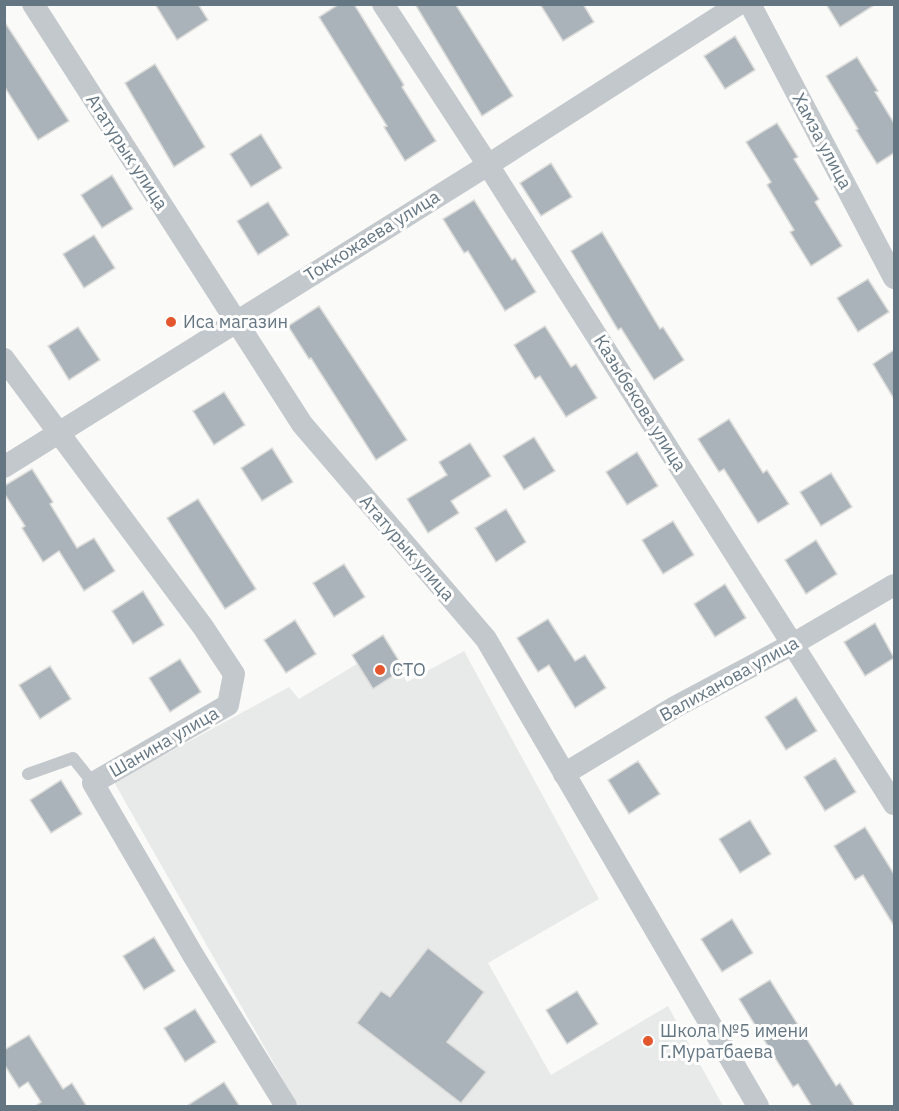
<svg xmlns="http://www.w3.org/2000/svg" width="899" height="1111" font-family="'IBM Plex Sans',sans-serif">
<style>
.built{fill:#e8e9e9}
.building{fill:#aab3b9;stroke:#dcdcda;stroke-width:1.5}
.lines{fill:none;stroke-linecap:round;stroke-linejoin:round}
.service{stroke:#c3c8cc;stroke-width:12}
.minor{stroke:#c3c8cc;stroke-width:22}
.poi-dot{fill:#e4572e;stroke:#fff;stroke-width:2}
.labels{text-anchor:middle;stroke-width:6;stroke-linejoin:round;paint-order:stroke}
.street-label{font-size:18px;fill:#657683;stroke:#fff}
.poi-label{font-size:18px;fill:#657683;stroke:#fff;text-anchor:start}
</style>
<rect width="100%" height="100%" fill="#fafaf8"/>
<!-- built -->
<polygon class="built" points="385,647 407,682 464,651 599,899 488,963 551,1075 668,1006 723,1106 298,1106 114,782 289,687 299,699"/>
<!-- building -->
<g class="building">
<polygon points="155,4 198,4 208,20 177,40"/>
<polygon points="339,4 354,4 404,85 402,87 436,141 405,161 384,127 387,126 319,17"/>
<polygon points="415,4 456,5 513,96 482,116"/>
<polygon points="540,4 583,4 594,22 563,41"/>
<polygon points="826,4 876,4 840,27"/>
<polygon points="4,21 69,121 38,140 4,86"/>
<polygon points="735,36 755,70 725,89 704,56"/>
<polygon points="857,57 878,91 875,92 894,123 894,153 877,164 856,130 858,129 826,76"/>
<polygon points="155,64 205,147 174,167 125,83"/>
<polygon points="777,123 798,157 794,159 819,199 815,202 842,246 811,266 790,232 794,230 767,185 771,182 746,142"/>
<polygon points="261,134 282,168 251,187 230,154"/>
<polygon points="551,163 572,197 541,216 520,183"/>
<polygon points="112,175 133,209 102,228 81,195"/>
<polygon points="474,200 512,260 515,258 536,292 505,311 468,251 464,253 443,219"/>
<polygon points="268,202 289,235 258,255 237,221"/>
<polygon points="602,232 660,329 663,327 684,360 654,380 621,328 618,330 571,251"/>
<polygon points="94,235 115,268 84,288 63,254"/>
<polygon points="868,279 889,312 858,332 837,298"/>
<polygon points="319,306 407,440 376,460 311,358 309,359 288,326"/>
<polygon points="545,326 571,367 576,364 597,398 566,417 540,376 535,379 514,345"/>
<polygon points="78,327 100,360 69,380 48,346"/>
<polygon points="894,350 894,399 873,364"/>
<polygon points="224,392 245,425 214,445 193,411"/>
<polygon points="729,419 763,473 767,470 789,504 758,523 724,469 719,472 698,439"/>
<polygon points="534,437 555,471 524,490 503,456"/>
<polygon points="470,443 491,476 451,501 459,513 428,533 407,499 447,475 439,462"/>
<polygon points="272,448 293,482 262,501 241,468"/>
<polygon points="637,452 658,486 627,505 606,472"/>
<polygon points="32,469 53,502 50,504 77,548 94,538 115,571 84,591 59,551 43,562 22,528 25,526 4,493 4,486"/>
<polygon points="831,473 852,507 821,526 800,492"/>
<polygon points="198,499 256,589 225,609 167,518"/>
<polygon points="506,509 526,542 496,562 475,528"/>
<polygon points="673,521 694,555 663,574 642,540"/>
<polygon points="816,540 837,574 806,594 785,560"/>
<polygon points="344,564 365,597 334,617 313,583"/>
<polygon points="725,584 746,618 715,637 694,604"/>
<polygon points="143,591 164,625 133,644 112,611"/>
<polygon points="548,619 575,661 585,655 606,688 575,708 549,665 538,672 517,638"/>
<polygon points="295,620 316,654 286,673 264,640"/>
<polygon points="875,623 894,658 865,676 844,642"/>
<polygon points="383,635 404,669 373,689 352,655"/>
<polygon points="180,659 201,692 170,712 149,678"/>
<polygon points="50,666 71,699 40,719 19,685"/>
<polygon points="796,697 817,731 786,750 765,717"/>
<polygon points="835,758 856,792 825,811 804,777"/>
<polygon points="638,761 660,794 629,814 608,780"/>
<polygon points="61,780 82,814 51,833 30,800"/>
<polygon points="750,820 771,854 740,873 719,839"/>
<polygon points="865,827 894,874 894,926 863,875 855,880 834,846"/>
<polygon points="732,919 753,953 722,972 701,939"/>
<polygon points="154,937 175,971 144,990 123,956"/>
<polygon points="428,948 484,992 447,1042 486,1072 461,1103 357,1023 381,991 390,997"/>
<polygon points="770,980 836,1086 840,1083 855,1107 812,1107 798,1084 793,1087 739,999"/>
<polygon points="577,991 598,1024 567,1044 546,1010"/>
<polygon points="195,1009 216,1042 185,1062 164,1028"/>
<polygon points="29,1035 63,1089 72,1083 87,1107 34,1107 41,1102 28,1082 19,1088 4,1064 4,1050"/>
<polygon points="224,1082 240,1107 185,1107"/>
</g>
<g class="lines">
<!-- service -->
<polyline class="service" points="28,774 73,758 93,783"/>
<!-- minor -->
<g class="minor">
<polyline points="33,4 302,424 486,639 758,1106"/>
<polyline points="383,4 488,165 894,804"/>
<polyline points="750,4 894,278"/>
<polyline points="4,359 203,627 234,674 228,705 93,783 193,955 286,1106"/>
<polyline points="4,467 488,165 739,4"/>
<polyline points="564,774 675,707 793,644 894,585"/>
</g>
</g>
<!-- markers -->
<g class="poi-dot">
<circle cx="171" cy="322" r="6"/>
<circle cx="380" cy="670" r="6"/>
<circle cx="648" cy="1041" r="6"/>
</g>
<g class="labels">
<!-- street labels -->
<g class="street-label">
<text transform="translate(822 141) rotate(62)" y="6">Хамза улица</text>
<text transform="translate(127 152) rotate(57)" y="6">Ататурык улица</text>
<text transform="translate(372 236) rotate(-32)" y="6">Токкожаева улица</text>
<text transform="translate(640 403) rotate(58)" y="6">Казыбекова улица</text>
<text transform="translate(407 548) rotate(49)" y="6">Ататурык улица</text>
<text transform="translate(729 679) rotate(-29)" y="6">Валиханова улица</text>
<text transform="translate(164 742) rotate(-30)" y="6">Шанина улица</text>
</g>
<!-- poi labels -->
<g class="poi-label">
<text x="183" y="328">Иса магазин</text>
<text x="392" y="676">СТО</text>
<text x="660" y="1037">Школа №5 имени<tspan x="660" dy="21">Г.Муратбаева</tspan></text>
</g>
</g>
<!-- border -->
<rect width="899" height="1111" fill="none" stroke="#657683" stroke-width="12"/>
</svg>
